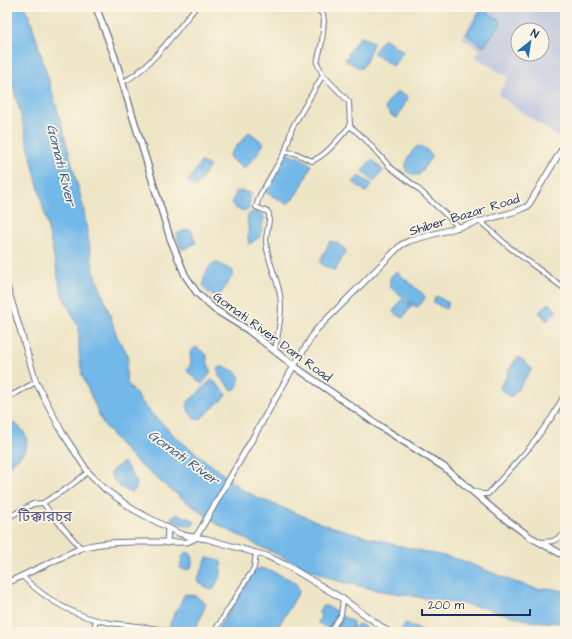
<svg xmlns="http://www.w3.org/2000/svg" width="572" height="639" font-family="'Architects Daughter','Noto Sans Bengali',sans-serif">
<style>
.industrial{fill:#bac4de;fill-rule:evenodd}
.water{fill:#72b8e9;stroke:#4674a4}
.lines{fill:none;stroke-linecap:round;stroke-linejoin:round}
.minor-casing{stroke:#656f82;stroke-width:6}
.tertiary-casing{stroke:#656f82;stroke-width:7}
.secondary-casing{stroke:#656f82;stroke-width:8}
.minor{stroke:#fff;stroke-width:4}
.tertiary{stroke:#fff;stroke-width:5}
.secondary{stroke:#fff;stroke-width:5.5}
.labels{text-anchor:middle;stroke-width:3.5;stroke-linejoin:round;paint-order:stroke}
.street-label{font-size:13px;fill:#1b2f5e;stroke:#fcf5e5}
.water-label{font-size:14px;font-style:italic;fill:#355888;stroke:#fcf5e5}
.quarter-label{font-size:15px;fill:#58588e;stroke:#fcf5e5}
</style>
<rect width="100%" height="100%" fill="#fcf5e5"/>
<filter id="ink" filterUnits="userSpaceOnUse"><feTurbulence type="fractalNoise" baseFrequency=".025" numOctaves="2"/><feDisplacementMap in="SourceGraphic" scale="8" xChannelSelector="R" yChannelSelector="G"/><feConvolveMatrix kernelMatrix="1 2 1 2 8 2 1 2 1" color-interpolation-filters="sRGB"/></filter>
<filter id="wash" filterUnits="userSpaceOnUse"><feTurbulence type="fractalNoise" baseFrequency=".012" numOctaves="4" result="noise"/><feDisplacementMap in="SourceGraphic" scale="16" xChannelSelector="R" yChannelSelector="G"/><feGaussianBlur stdDeviation="0.9" result="paint"/><feColorMatrix in="noise" values="0 0 0 0 0 0 0 0 0 0 0 0 0 0 0 0 0 1.4 0 .05"/><feComposite in="paint" operator="in"/></filter>
<g filter="url(#wash)">
<rect width="100%" height="100%" fill="#eee5c6"/>
<!-- industrial -->
<path class="industrial" d="M480,7H565V128L559,138L498,95L508,77L475,57L480,50L462,38ZM518,30H542V54H518Z"/>
<!-- water -->
<g class="water">
<polygon points="7,7 25,7 32,24 62,126 83,206 93,268 110,315 117,337 126,351 128,359 126,370 127,383 150,412 178,439 243,490 263,500 326,525 400,546 461,560 512,581 537,589 548,588 565,591 565,623 530,621 485,608 376,590 334,580 261,547 217,524 171,490 140,465 122,447 103,424 82,375 79,353 79,328 62,295 46,219 21,116 7,64"/>
<polygon points="483,10 500,20 501,23 485,45 483,46 467,35 467,33 481,11"/>
<polygon points="360,36 373,42 373,44 365,63 361,69 345,60 352,48"/>
<polygon points="384,38 403,51 393,66 374,54 374,52"/>
<polygon points="397,92 406,95 408,98 397,118 392,116 385,108 388,102"/>
<polygon points="249,132 264,143 256,156 244,169 231,159 229,155"/>
<path d="M418,146L426,149L432,156L419,175H413L406,171C404,162 411,151 418,146Z"/>
<path d="M287,154C295,155 305,159 311,165C306,178 299,195 287,204L267,193L264,189L283,158Z"/>
<polygon points="371,160 375,162 383,171 374,182 371,180 362,170"/>
<polygon points="201,162 210,166 196,187 188,181"/>
<polygon points="359,176 372,184 366,192 353,182"/>
<path d="M236,191L246,192L251,194L248,210C242,211 236,210 232,204Z"/>
<path d="M252,212L262,214L264,217L260,237L249,244C247,238 249,234 248,229C248,224 247,220 248,215Z"/>
<polygon points="189,229 191,230 196,243 185,249 181,248 177,236 178,233"/>
<polygon points="330,241 337,243 345,249 346,251 335,271 322,265 320,261"/>
<path d="M216,262L233,271V275L218,298C214,296 207,293 205,289C200,281 208,265 216,262Z"/>
<path d="M396,271L425,296C424,300 421,306 416,307L390,287V278Z"/>
<polygon points="436,296 449,303 446,309 433,302"/>
<polygon points="401,299 412,305 403,318 393,312"/>
<polygon points="549,303 557,311 547,321 539,312"/>
<polygon points="196,347 207,355 207,361 210,369 210,374 202,384 200,383 187,371 191,363 190,352"/>
<polygon points="518,357 523,360 532,369 515,393 511,397 501,390 500,387 507,376 508,371"/>
<path d="M224,366L236,372L240,377C237,383 240,389 232,390L218,375L219,368Z"/>
<path d="M211,380L214,381L226,394L225,397L199,420C191,416 186,411 188,402Z"/>
<polygon points="565,397 565,418 557,413"/>
<path d="M14,423C37,439 26,454 7,467V427L9,425Z"/>
<path d="M124,462L137,483L136,489L131,493C123,489 110,482 111,471Z"/>
<polygon points="177,514 193,520 195,523 192,526 184,525 173,521 171,517"/>
<polygon points="187,552 191,554 193,559 191,568 188,570 180,568 183,555"/>
<path d="M207,557L220,560C225,571 218,580 213,590L208,588L197,581Z"/>
<path d="M260,568C267,569 293,579 297,585C298,587 298,590 299,592L275,632H216L255,571Z"/>
<polygon points="185,594 196,596 206,604 200,619 193,631 174,632 170,627 170,623"/>
<polygon points="322,606 326,606 338,612 329,629 318,623 321,615 318,612"/>
<polygon points="342,617 344,617 353,622 353,627 350,632 333,632"/>
<polygon points="405,623 408,624 424,632 401,632"/>
<polygon points="359,624 361,625 373,632 352,632 356,626"/>
</g>
</g>
<g filter="url(#ink)">
<g class="lines">
<defs>
<g id="minor">
<polyline points="316,7 323,15 324,21 322,42 317,63 323,75 349,102 350,126"/>
<path d="M123,82C150,69 176,31 196,7"/>
<polyline points="350,126 365,139 390,167 415,186 459,227"/>
<path d="M285,152L295,153L312,161C328,154 339,138 350,126"/>
<polyline points="480,221 509,247 565,289"/>
<path d="M275,351C278,331 284,310 279,290C275,273 267,259 266,241C266,232 270,223 269,214L268,212L256,207L260,195L285,152L292,128L323,75"/>
<polyline points="7,398 36,382"/>
<polyline points="473,491 482,494 488,494 530,447 552,417 565,394"/>
<polyline points="43,503 51,514 81,548"/>
<polyline points="7,518 33,504 43,503 69,487 88,472"/>
<polyline points="542,542 553,541 565,534"/>
<path d="M22,576C46,600 76,617 110,623C130,626 150,626 170,632"/>
<polyline points="93,632 96,620"/>
<polyline points="214,632 254,568 256,553"/>
<polyline points="330,632 341,615 343,599"/>
</g>
<g id="tertiary">
<polyline points="7,286 36,382 62,432 88,472 106,490 134,510 178,533 187,536 207,539 267,556 286,565 343,599 389,632"/>
<polyline points="167,543 168,528"/>
<path d="M7,583L81,548C110,539 155,543 187,542L194,539L199,532L294,366L316,330L401,245L409,241L517,211L528,206L565,144"/>
</g>
<polyline id="secondary" points="96,7 114,55 170,238 185,275 197,293 214,309 248,330 294,366 381,427 444,467 500,515 530,537 565,556"/>
</defs>
<!-- minor casing -->
<use href="#minor" class="minor-casing"/>
<!-- tertiary casing -->
<use href="#tertiary" class="tertiary-casing"/>
<!-- secondary casing -->
<use href="#secondary" class="secondary-casing"/>
<!-- minor -->
<use href="#minor" class="minor"/>
<!-- tertiary -->
<use href="#tertiary" class="tertiary"/>
<!-- secondary -->
<use href="#secondary" class="secondary"/>
</g>
</g>
<g class="labels">
<!-- street labels -->
<g class="street-label">
<text transform="translate(464 214) rotate(-17)" y="5">Shiber Bazar Road</text>
<text transform="translate(273 336) rotate(36)" y="5">Gomati River Dam Road</text>
</g>
<!-- water labels -->
<g class="water-label">
<text transform="translate(62 165) rotate(76)" y="5">Gomati River</text>
<text transform="translate(184 457) rotate(36)" y="5">Gomati River</text>
</g>
<!-- quarter labels -->
<g class="quarter-label">
<text x="45" y="521">টিক্কারচর</text>
</g>
</g>
<!-- margin -->
<rect width="572" height="639" fill="none" stroke="#fcf5e5" stroke-width="24"/>
<!-- north arrow -->
<g transform="translate(530 42) rotate(30)"><circle r="19" fill="#fcf5e5" stroke="#a2a6af"/>
<path d="M0-3L7 15L0 10L-7 15Z" fill="#1f6fb2"/>
<text y="-6" font-size="11" font-weight="bold" text-anchor="middle" fill="#1b2f5e">N</text>
</g>
<!-- scale -->
<path d="M422 609v6h108v-6" fill="none" stroke="#1b2f5e" stroke-width="2"/>
<text x="428" y="609" font-size="12" fill="#1b2f5e" stroke="#fcf5e5" stroke-width="3" paint-order="stroke">200 m</text>
</svg>
